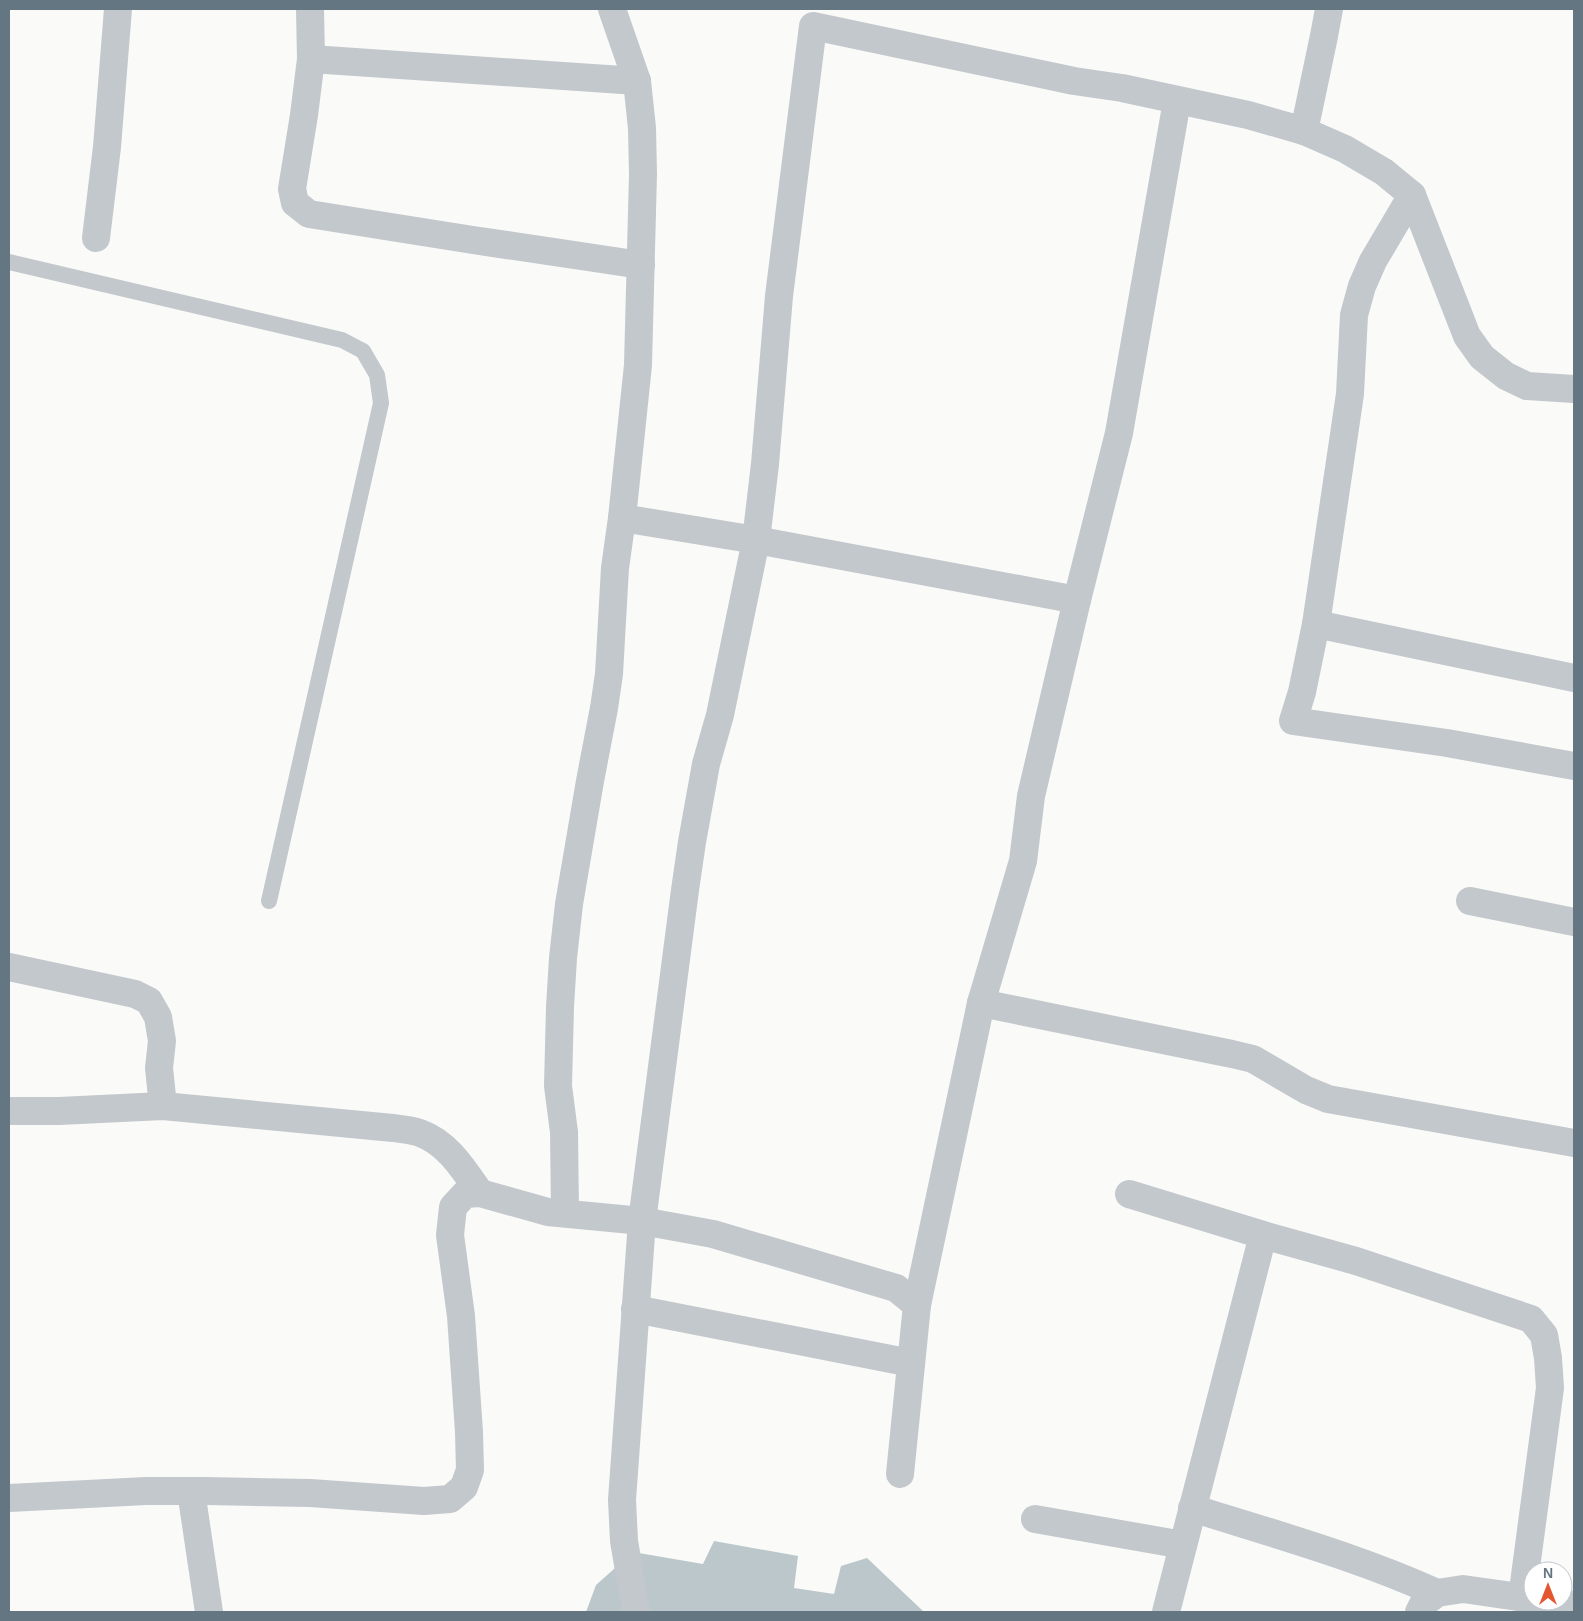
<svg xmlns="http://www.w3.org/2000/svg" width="1583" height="1621" font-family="Arial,sans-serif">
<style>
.water{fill:#bbc7cb}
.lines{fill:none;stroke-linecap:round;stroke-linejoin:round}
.service{stroke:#c3c8cc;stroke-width:16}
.minor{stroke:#c3c8cc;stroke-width:28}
</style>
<rect width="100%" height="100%" fill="#fafaf8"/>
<!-- water -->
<polygon class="water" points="714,1541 798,1556 794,1588 834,1594 841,1566 867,1558 924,1612 586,1612 596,1585 633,1552 703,1564"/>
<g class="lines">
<!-- service -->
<polyline class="service" points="9,262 342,340 363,351 377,375 381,403 269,901"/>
<!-- minor -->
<g class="minor">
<polyline points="310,9 311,59 304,115 292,189 295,203 309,214 473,240 641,265"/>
<polyline points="612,9 637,81 642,128 643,174 638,365 622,518 756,540 1077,600 1119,433 1177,101"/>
<polyline points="311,59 637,81"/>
<polyline points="1304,131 1324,36 1329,9"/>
<polyline points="1412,195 1373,261 1362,286 1354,315 1350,394 1316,624 1302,692 1293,721 1447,743 1574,766"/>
<polyline points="96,238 107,147 118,9"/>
<polyline points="1316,624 1574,678"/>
<polyline points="1470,901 1574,922"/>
<polyline points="9,967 135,994 149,1001 158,1017 162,1041 159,1068 163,1106"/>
<polyline points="981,1003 1232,1054 1253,1059 1306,1090 1328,1099 1574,1143"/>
<path d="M9,1111H59L163,1106L393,1128C402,1129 412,1130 420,1133C448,1143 464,1170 480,1193"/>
<polyline points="1129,1194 1263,1235 1356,1261 1531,1319 1544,1335 1548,1358 1550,1388 1522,1598"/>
<polyline points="565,1213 564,1132 558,1086 560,1007 563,958 569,904 590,781 604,708 609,674 615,568 622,518"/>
<polyline points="917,1305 981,1003 1023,861 1031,796 1077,600"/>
<polyline points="635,1309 911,1363"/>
<polyline points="191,1491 209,1612"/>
<polyline points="9,1498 146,1491 206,1491 310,1493 424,1501 450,1499 464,1487 470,1470 469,1432 461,1316 450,1235 453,1207 465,1194 480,1193 548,1212 642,1221 713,1234 896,1288 917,1305 900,1474"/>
<path d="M1192,1508C1274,1534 1358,1557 1437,1593"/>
<polyline points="1035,1519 1183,1545"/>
<polyline points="1544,1601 1574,1605"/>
<polyline points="636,1612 624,1541 622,1500 642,1221 685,890 692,842 706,764 720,715 756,540 765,464 779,296 813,26 1074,81 1122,88 1248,115 1304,131 1345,149 1384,172 1412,195 1467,336 1482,357 1506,376 1527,386 1574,389"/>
<polyline points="1166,1612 1263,1235"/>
<polyline points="1419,1612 1423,1604 1437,1593 1463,1589 1533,1599"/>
</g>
</g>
<!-- border -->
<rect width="1583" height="1621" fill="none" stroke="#657683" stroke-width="20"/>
<!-- north arrow -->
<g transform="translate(1548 1586)"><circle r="24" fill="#ffffff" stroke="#c1c8cd"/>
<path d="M0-4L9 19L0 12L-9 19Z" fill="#e4572e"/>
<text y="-8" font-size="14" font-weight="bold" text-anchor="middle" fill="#657683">N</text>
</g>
</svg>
